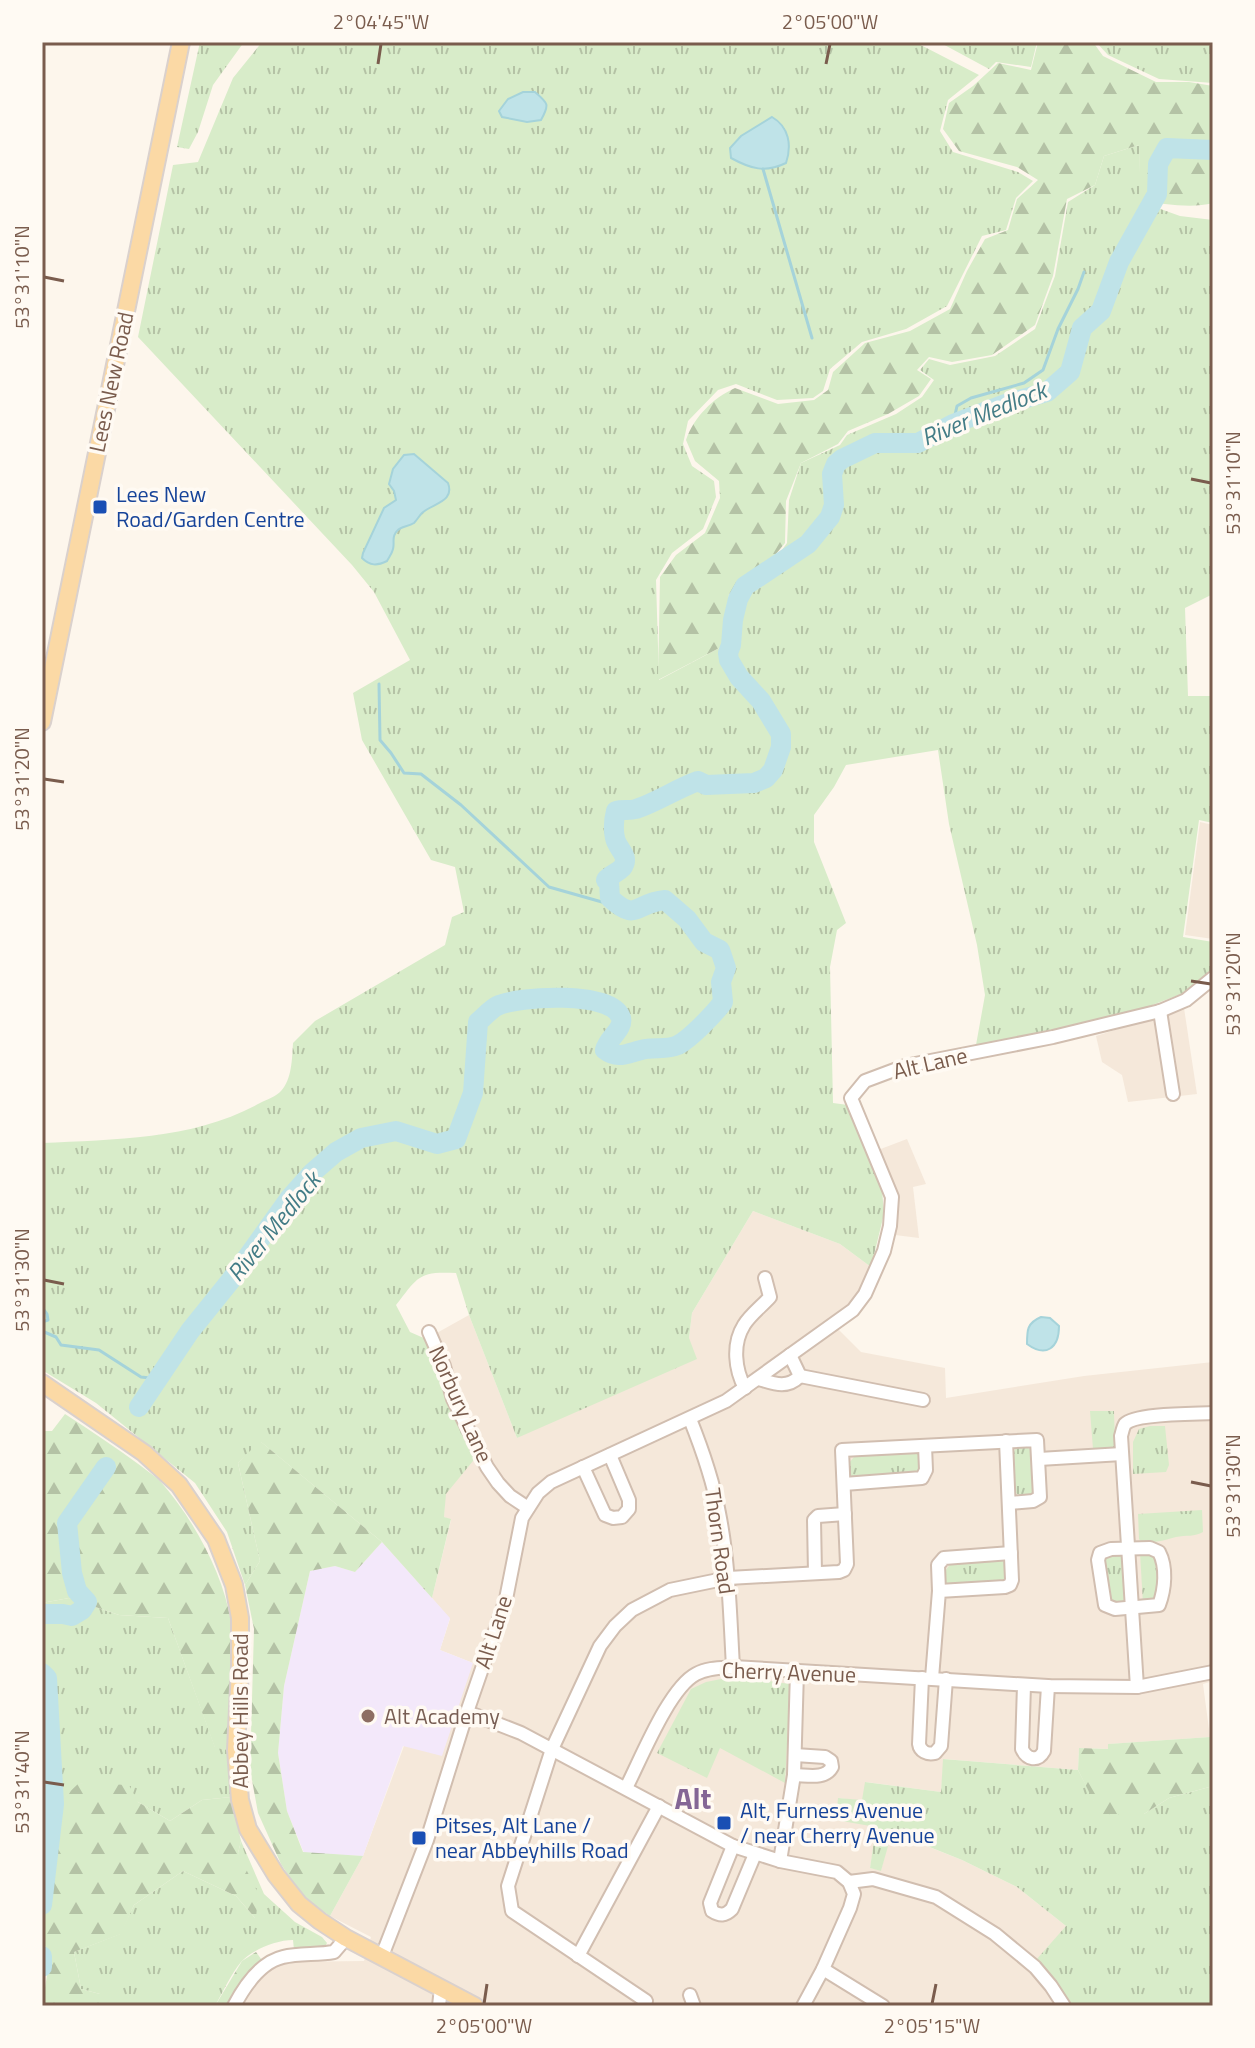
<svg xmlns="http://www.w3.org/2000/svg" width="1255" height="2048" font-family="'Titillium Web',sans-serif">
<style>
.residential{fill:#f5e8da}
.education{fill:#f3e8fa}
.grass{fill:url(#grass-tufts)}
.forest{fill:url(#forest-firs)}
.water{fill:#bfe3e8;stroke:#a5d3da;stroke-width:2}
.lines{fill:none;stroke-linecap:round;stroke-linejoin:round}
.stream{stroke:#a5d3da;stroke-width:3}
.river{stroke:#bfe3e8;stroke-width:20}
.minor-casing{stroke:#d1beb0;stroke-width:16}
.major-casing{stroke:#dad1cd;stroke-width:20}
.minor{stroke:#fff;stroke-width:12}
.major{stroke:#fbd9a5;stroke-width:16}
.ticks{fill:none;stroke:#7a5c4d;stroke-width:3}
.transit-dot{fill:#1a4fb4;stroke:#fffaf3;stroke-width:3}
.education-dot{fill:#8d6e63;stroke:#fffaf3;stroke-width:3}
.labels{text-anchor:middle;stroke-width:7;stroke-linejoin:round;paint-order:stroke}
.street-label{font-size:22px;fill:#7a5c4d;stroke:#fffaf3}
.transit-label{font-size:22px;fill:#164399;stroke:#fffaf3;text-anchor:start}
.education-label{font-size:22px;fill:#785e54;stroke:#fffaf3;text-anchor:start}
.water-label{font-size:24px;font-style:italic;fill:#437c86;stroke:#fffaf3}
.district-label{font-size:30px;font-weight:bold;fill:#846695;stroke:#fffaf3}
.neatline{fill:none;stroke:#7a5c4d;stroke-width:3}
.ticks-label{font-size:20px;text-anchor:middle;fill:#7a5c4d}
</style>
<defs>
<pattern id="grass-tufts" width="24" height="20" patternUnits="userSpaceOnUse" patternTransform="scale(2)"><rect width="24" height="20" fill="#d8ecc9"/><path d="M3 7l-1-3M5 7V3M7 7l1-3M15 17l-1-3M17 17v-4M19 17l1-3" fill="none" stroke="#b4c2a5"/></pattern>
<pattern id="forest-firs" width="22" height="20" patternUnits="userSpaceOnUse" patternTransform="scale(2)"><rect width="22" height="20" fill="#d8ecc9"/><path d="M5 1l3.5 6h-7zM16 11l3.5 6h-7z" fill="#b4c2a5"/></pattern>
</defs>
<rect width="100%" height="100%" fill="#fdf6ec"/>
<!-- residential -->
<g class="residential">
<polygon points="1200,822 1213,825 1213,939 1185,935"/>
<polygon points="1184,1008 1197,1094 1128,1102 1122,1075 1102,1062 1096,1036"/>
<polygon points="907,1139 926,1184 913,1187 919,1238 895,1235 897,1194 878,1150"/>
<polygon points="753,1211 840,1244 871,1267 860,1294 831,1322 861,1352 945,1368 946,1398 1084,1376 1213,1362 1213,1681 1203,1684 1210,1737 1109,1744 1109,1749 1079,1748 1078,1770 944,1759 941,1792 866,1782 863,1801 839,1798 877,1827 870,1868 881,1870 891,1832 962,1860 1017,1887 1066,1926 1043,1968 1070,2006 241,2006 251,1987 279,1962 364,1961 371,1937 330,1916 363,1856 404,1746 473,1663 440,1650 450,1619 432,1598 451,1520 444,1517 449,1401 426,1339 469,1315 517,1438 689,1338 692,1313"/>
</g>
<!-- education -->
<polygon class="education" points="382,1542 450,1618 440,1650 473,1663 442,1756 403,1746 363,1856 304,1853 287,1811 278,1753 284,1686 310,1571 335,1566 355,1572"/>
<!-- grass -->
<g class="grass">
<polygon points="200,42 244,42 213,85 198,132 189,149 177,147"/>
<path d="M262,42H915L979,75L948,100L940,131L953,152L1018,172L1033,181L1016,198L1006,230L982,236L947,306L906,329L862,342L830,369L823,391L813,398L777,400L736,384L718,390L688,421L683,444L692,466L714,481L716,497L703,529L672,553L656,580L659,680L723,646L730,596L774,561L787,543L789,500L801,463L840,445L847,435L896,414L922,397L934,380L920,370L929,359L950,365L995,356L1035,329L1055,276L1068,202L1095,185L1104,156L1139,145L1141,202L1180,216L1213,220V594L1185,608L1188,696H1213V823L1199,820L1183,937L1213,942V973L1189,991L1121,1017L976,1045L985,995L977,945L949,824L938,750L846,765L834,787L814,815V842L846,923L837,930L830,967L833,1103L848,1105L882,1189L884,1214L871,1267L840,1244L753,1211L692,1313L689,1338L697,1359L517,1438L469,1315L456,1273C418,1271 418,1277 396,1305L410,1332L426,1339L449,1401L477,1456L446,1494L444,1517L451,1519L432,1598L382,1542L261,1442L238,1463L260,1561L245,1585L227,1532L195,1483L96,1403L42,1370V1143C116,1139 193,1140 260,1103C266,1100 277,1096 281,1091C292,1079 292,1059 293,1043L315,1021L445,945L452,917L464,912L455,867L431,860L362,740L353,693L410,660L374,592L352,565L138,337L173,165L198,162L233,78Z"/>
<polygon points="939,42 1037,42 1031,67 996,62 989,69"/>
<polygon points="1096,42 1213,42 1213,83 1159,79 1108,55"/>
<polygon points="1090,1411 1114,1411 1115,1444 1113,1449 1093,1449"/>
<polygon points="1150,1426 1165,1426 1169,1465 1166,1472 1133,1474 1133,1442 1139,1429"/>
<path d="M1022,1446L1033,1450L1035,1489L1031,1495C1023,1498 1017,1497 1014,1489L1013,1453L1016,1448Z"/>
<path d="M913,1451C923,1454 923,1464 918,1473L856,1479L850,1476L849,1463L854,1457L867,1454Z"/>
<path d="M1202,1510L1203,1532C1195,1537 1186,1535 1176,1537C1163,1541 1155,1542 1142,1543L1139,1539L1138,1514Z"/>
<polygon points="1147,1551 1158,1557 1158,1600 1143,1604 1140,1553"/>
<polygon points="1110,1555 1122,1556 1124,1603 1112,1604 1106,1597 1104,1560"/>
<path d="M1000,1559L1008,1563V1576L1003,1582L948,1586L945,1583C943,1575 945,1569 951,1564Z"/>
<polygon points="69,1598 119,1615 168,1618 215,1747 229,1750 231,1797 202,1800 170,1821 138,1802 80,1783 42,1818 42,1603"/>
<polygon points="721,1679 762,1680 790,1684 785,1783 720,1748 707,1778 657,1753 691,1689 706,1682"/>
<polygon points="943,1759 1078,1770 1101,1814 1144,1814 1169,1798 1213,1786 1213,2006 1070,2006 1036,1960 1066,1926 1017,1887 962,1860 892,1832 881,1871 870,1868 876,1827 836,1820 838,1798 862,1800 865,1782 941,1792"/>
<path d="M241,1841L264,1894L295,1922L322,1937L327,1943L323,1950H294L293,1940C276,1940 252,1950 241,1962C231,1974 223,1992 215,2006H100V1994L81,1989L74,1952L120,1934L134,1905L183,1871L236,1896L255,1918L238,1853Z"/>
</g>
<!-- forest -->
<g class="forest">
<path d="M1038,42H1093L1103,56L1156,82H1189L1213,86V203C1190,209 1164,203 1140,202L1139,145L1104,156L1095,185L1067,199L1053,276L1035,325L992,355L952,362L929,357L917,370L931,379L919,396L888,414L848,431L838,444L801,463L786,501L785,543L771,560L729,594L723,646L658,680L660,577L676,555L705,533L720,498L719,481L695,461L686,440C694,417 713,398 735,388L778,404L814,400L828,390L833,372L865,343L910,331L950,309L967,271L985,239L1008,230L1017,199L1038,180L1017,167L959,151L943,129L949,103L973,86L998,63L1031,70Z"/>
<path d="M65,1414C91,1431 117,1448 141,1466C147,1471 155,1476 160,1481C193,1518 223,1573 231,1622C237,1664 232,1708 229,1750L215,1748L168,1618L119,1615L69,1598L42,1603V1431H52Z"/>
<polygon points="260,1441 382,1542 355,1572 335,1566 310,1571 284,1686 278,1753 287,1811 303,1852 363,1856 330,1916 303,1898 281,1864 258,1813 250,1769 254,1629 245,1585 260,1561 238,1463"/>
<polygon points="1213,1730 1213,1786 1169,1798 1144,1814 1100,1814 1078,1770 1079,1748 1108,1749 1108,1744 1210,1737"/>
<polygon points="79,1783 129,1785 138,1802 170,1821 202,1800 231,1797 241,1841 238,1853 258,1893 256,1919 236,1896 183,1871 134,1905 121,1934 74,1952 81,1989 100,1994 100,2006 42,2006 50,1957 42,1939 42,1818"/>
<polygon points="256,1952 264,1963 231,2006 215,2006 242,1961"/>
</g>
<!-- water -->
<g class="water">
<path d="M523,92H535C548,103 550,104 541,120L527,122L502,117L499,111L508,99Z"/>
<path d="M772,117C789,127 792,145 786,163C765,173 751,169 731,158L730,148L741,136Z"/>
<path d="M414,454L448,483C455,502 433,503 422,513C419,516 417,520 414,523C408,527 401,526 397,531C391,537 395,542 393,549C392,554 389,557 387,561C377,566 370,566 362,558L363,553L384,508L396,500L394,491L389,484L393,469L404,455Z"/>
<path d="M1041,1317L1050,1318L1059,1326C1059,1348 1046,1358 1027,1344C1027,1330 1027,1323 1041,1317Z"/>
</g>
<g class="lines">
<!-- stream -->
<g class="stream">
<polyline points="763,169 812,338"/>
<polyline points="953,424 957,406 971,398 1024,383 1043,370 1058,329 1078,289 1084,272"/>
<polyline points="379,684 380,740 391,753 404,773 421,774 461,805 549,887 602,902 610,898"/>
<polyline points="42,1307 47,1314 48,1320 42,1322"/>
<polyline points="42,1331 56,1337 61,1345 99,1350 141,1377 150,1378 154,1373 161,1373"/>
</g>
<!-- river -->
<g class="river">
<path d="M139,1407L190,1331L231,1280L289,1199L313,1172L336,1152L361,1138L396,1131L437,1144L456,1139L473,1093L478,1022C484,1017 491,1009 497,1006C517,996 613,990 621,1018C624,1029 608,1038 605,1050C619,1061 631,1051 646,1049C657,1047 667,1050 678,1045C690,1039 715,1013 723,1002L721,982L726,968L720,950L704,942L687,919L665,900C634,903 637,923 610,898L609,882L606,880C610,875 617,873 622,868C631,856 617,849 615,838C613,829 614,819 616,811C623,809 629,811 636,809C657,802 676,789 698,781L706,785L754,783L766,778L773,770L781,747V734L761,701L739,677L729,660L728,653L731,645L733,620L738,599L745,586L808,544L830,517L834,505L832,474L836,464L842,459L875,443H918L953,424L1005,404L1047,392L1070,372L1082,328L1101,311L1119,262L1157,194L1158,164L1167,148L1213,150"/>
<polyline points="42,1614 63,1614 72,1616 82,1610 87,1602 77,1591 72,1573 67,1523 106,1467"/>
<polyline points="42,1673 47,1678 54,1804 42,1905"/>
<polyline points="42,1956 42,1967"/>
</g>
<defs>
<g id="minor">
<polyline points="1160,1011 1173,1094"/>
<polyline points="429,1332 444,1366 453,1399 487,1467 498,1483 510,1496 528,1508"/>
<polyline points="800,1376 923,1400"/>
<path d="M759,1379C775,1384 787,1389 800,1376L790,1355"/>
<path d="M745,1388C735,1370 732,1344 744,1325C750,1315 762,1306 770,1297L765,1278"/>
<path d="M690,1419C702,1449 713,1480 719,1513C729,1563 730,1615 733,1667"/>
<polyline points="1039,1459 1122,1454"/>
<polyline points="583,1467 605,1515 613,1518 622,1517 629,1509 629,1500 610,1455"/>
<polyline points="844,1484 922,1478 926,1470 925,1446"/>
<path d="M1150,1548L1159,1552C1167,1567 1165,1589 1159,1605L1115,1609L1105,1605L1098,1560L1100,1553L1111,1549Z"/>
<polyline points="815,1573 814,1520 818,1516 845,1514"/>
<polyline points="939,1591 938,1565 944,1558 1011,1553"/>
<path d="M922,1678L919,1744C920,1751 927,1755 935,1753L941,1746L946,1679"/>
<polyline points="932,1678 939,1591 1005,1587 1010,1585 1012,1580 1006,1441"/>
<path d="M1024,1685L1022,1749C1027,1760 1038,1762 1044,1751L1048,1686"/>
<path d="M1137,1687L1121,1436C1122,1433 1123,1427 1125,1424C1135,1413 1196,1414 1213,1413"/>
<polyline points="467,1712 521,1733 733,1846 780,1861 837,1872 849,1882 854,1894 850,1908 823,1969 803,2006"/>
<path d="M794,1775C807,1775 825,1780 832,1767L831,1761L825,1757L795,1755"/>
<path d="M626,1788C641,1759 669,1688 696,1674C707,1668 720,1668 733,1667L1048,1686L1137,1687L1213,1672"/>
<path d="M733,1846L710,1903L712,1911C720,1916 725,1916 732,1909L755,1854"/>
<polyline points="780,1861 794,1775 797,1671"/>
<polyline points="849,1882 873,1879 936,1897 995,1934 1035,1967 1051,1986 1064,2006"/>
<polyline points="382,1956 427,1840 467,1712 506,1599 522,1518 538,1493 551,1482 726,1401 853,1310 865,1294 884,1251 890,1226 892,1197 851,1098 865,1081 905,1066 1053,1037 1160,1011 1186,1000 1213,978"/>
<polyline points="578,1956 659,1806"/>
<polyline points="823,1969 883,2006"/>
<polyline points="690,1995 694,2006"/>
<polyline points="646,2001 512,1911 508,1886 552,1749 600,1646 615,1626 632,1610 670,1590 728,1578 839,1572 844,1570 847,1564 842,1450 1037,1440 1040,1497 1033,1501 1010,1503"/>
<path d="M234,2006C244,1987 261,1962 283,1957C299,1953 317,1955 334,1952L346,1938"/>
<polyline points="439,2006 441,1988"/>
</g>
<g id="major">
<polyline points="42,722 181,42"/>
<polyline points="42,1383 144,1453 179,1485 216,1539 234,1585 240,1618 240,1667 236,1750 240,1800 248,1829 276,1875 299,1904 320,1921 346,1938 475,2006"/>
</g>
</defs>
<!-- minor casing -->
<use href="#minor" class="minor-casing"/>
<!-- major casing -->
<use href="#major" class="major-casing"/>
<!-- minor -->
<use href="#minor" class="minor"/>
<!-- major -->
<use href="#major" class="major"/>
</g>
<!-- ticks -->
<path class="ticks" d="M378,64L381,44M826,64L830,44M44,277L64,281M1191,479L1211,483M44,779L64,782M1191,981L1211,984M44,1280L64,1284M1191,1482L1211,1486M44,1782L64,1785M484,2004L487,1984M932,2004L936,1984"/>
<!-- markers -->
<g class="transit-dot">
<rect x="92" y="499" width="16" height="16" rx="4"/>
<rect x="716" y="1815" width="16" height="16" rx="4"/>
<rect x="411" y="1830" width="16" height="16" rx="4"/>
</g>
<circle class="education-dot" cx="368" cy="1716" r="8"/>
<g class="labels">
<!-- street labels -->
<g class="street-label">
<text transform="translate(111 382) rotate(-78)" y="8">Lees New Road</text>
<text transform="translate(930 1063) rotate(-13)" y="8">Alt Lane</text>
<text transform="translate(461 1404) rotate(66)" y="8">Norbury Lane</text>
<text transform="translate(720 1541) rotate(82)" y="8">Thorn Road</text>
<text transform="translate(493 1632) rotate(-72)" y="8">Alt Lane</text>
<text transform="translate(789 1672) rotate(2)" y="8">Cherry Avenue</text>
<text transform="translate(240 1711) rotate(-90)" y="8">Abbey Hills Road</text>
</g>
<!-- transit labels -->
<g class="transit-label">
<text x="116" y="502">Lees New<tspan x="116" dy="25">Road/Garden Centre</tspan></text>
<text x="740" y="1818">Alt, Furness Avenue<tspan x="740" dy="25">/ near Cherry Avenue</tspan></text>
<text x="435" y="1833">Pitses, Alt Lane /<tspan x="435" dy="25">near Abbeyhills Road</tspan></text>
</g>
<!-- education labels -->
<g class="education-label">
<text x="384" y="1724">Alt Academy</text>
</g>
<!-- water labels -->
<g class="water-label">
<text transform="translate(984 414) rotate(-22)" y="8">River Medlock</text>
<text transform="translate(274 1227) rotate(-51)" y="8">River Medlock</text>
</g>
<!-- district labels -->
<g class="district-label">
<text x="693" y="1809">Alt</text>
</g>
</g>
<!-- border -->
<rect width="1255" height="2048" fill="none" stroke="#fffaf3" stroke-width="88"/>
<rect x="44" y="44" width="1167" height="1960" class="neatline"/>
<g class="ticks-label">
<text x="381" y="29">2°04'45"W</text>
<text x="830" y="29">2°05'00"W</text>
<text transform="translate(22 277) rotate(-90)" y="7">53°31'10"N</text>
<text transform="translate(1233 483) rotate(-90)" y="7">53°31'10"N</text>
<text transform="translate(22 779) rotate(-90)" y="7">53°31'20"N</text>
<text transform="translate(1233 984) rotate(-90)" y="7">53°31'20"N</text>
<text transform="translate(22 1280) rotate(-90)" y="7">53°31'30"N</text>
<text transform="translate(1233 1486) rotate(-90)" y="7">53°31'30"N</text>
<text transform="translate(22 1782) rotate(-90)" y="7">53°31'40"N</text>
<text x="484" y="2033">2°05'00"W</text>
<text x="932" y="2033">2°05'15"W</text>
</g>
</svg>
